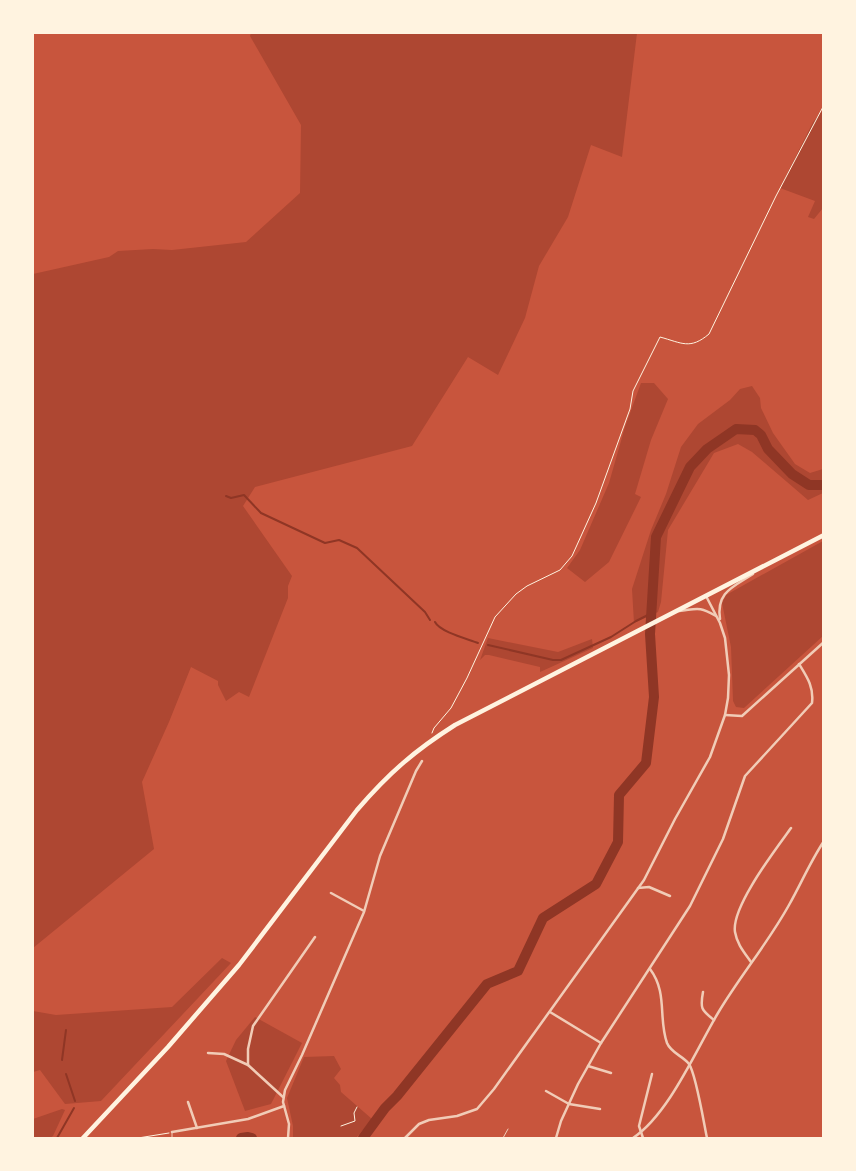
<svg xmlns="http://www.w3.org/2000/svg" width="856" height="1171" font-family="'Fira Sans Condensed',sans-serif">
<style>
.green{fill:#ae4732}
.lines{fill:none;stroke-linecap:round;stroke-linejoin:round}
.stream{stroke:#8f3625;stroke-width:2}
.river{stroke:#8f3625;stroke-width:10}
.path{stroke:#fff3e0;stroke-width:1}
.service{stroke:#f1ccb7;stroke-width:1}
.minor{stroke:#f1ccb7;stroke-width:2.5}
.primary{stroke:#fff3e0;stroke-width:4.5}
</style>
<rect width="100%" height="100%" fill="#c8553d"/>
<!-- green -->
<g class="green">
<polygon points="251,33 637,33 622,157 591,145 568,217 539,266 525,318 498,375 468,357 412,446 255,487 243,506 292,576 288,586 288,598 249,697 239,692 226,701 218,685 218,681 191,667 169,722 142,782 154,849 33,948 33,274 109,257 118,251 153,249 172,250 246,242 300,193 301,125 250,36"/>
<polygon points="823,110 823,208 814,219 808,217 815,201 780,188 813,122"/>
<polygon points="641,383 654,383 668,399 651,440 635,494 641,497 609,562 585,582 567,568 580,550 609,483 625,427"/>
<polygon points="752,386 760,398 761,408 773,433 795,464 810,473 823,469 823,493 808,500 752,452 738,444 714,453 668,530 661,602 658,612 634,623 632,589 651,530 666,494 681,447 698,424 730,400 740,389"/>
<polygon points="823,541 823,636 744,708 736,707 733,701 731,647 722,603 726,595"/>
<polygon points="488,638 558,652 592,639 593,648 540,672 540,667 489,655 485,655 480,660"/>
<polygon points="222,958 231,963 101,1101 65,1104 40,1070 33,1072 33,1011 56,1015 172,1007"/>
<polygon points="255,1017 302,1043 271,1104 245,1111 226,1061 236,1040"/>
<polygon points="334,1056 341,1069 334,1078 340,1085 341,1092 372,1119 356,1138 293,1138 293,1126 287,1098 304,1057"/>
<polygon points="62,1109 65,1110 53,1136 50,1138 33,1138 33,1119"/>
</g>
<g class="lines">
<!-- stream -->
<g class="stream">
<polyline points="226,496 231,498 244,495 261,513 325,543 339,540 357,548 425,612 430,620"/>
<path d="M435,622C440,632 468,639 478,643"/>
<polyline points="488,645 553,660 561,660 611,637 636,621 650,614"/>
<polyline points="32,944 33,945"/>
<polyline points="62,1060 66,1030"/>
<polyline points="66,1074 75,1101"/>
<polyline points="57,1138 74,1108"/>
</g>
<!-- river -->
<g class="river">
<polyline points="241,1138 248,1137 252,1138"/>
<polyline points="363,1138 385,1108 397,1096 487,984 518,971 543,918 596,884 618,842 619,795 646,763 654,697 650,634 656,537 690,467 707,449 736,429 755,430 761,435 768,449 792,474 809,485 824,485"/>
</g>
<!-- path -->
<g class="path">
<path d="M432,733L434,728L451,708L467,678L495,617L516,594L527,586L560,570L572,556L596,503L630,409L633,391L660,337C682,343 690,350 709,334L776,196L824,105"/>
<polyline points="341,1126 355,1121 354,1113 357,1107"/>
<polyline points="138,1138 169,1133"/>
</g>
<!-- service -->
<g class="service">
<polyline points="172,1133 172,1138"/>
<polyline points="503,1138 508,1129"/>
</g>
<!-- minor -->
<g class="minor">
<path d="M679,611C698,609 698,606 716,616"/>
<path d="M720,619C716,592 733,587 753,574"/>
<polyline points="725,715 742,716 824,642"/>
<polyline points="638,888 649,887 670,896"/>
<polyline points="331,893 364,911"/>
<path d="M751,962C744,952 737,944 735,932C731,907 776,849 791,828"/>
<path d="M650,969C668,993 658,1018 667,1043C671,1053 683,1056 689,1064C696,1074 704,1124 707,1138"/>
<path d="M703,992C700,1008 701,1010 714,1020"/>
<polyline points="550,1012 601,1043"/>
<polyline points="208,1053 224,1054 248,1065 283,1097"/>
<polyline points="248,1065 248,1049 253,1026 315,937"/>
<polyline points="588,1066 611,1073"/>
<polyline points="546,1091 569,1104 600,1109"/>
<polyline points="188,1102 197,1128"/>
<polyline points="172,1132 248,1119 284,1106"/>
<polyline points="288,1138 289,1124 283,1102 285,1090 302,1055 364,912 380,856 416,771 422,761"/>
<polyline points="405,1138 419,1124 429,1120 457,1116 477,1109 494,1089 644,880 675,819 710,757 725,715 728,698 729,675 725,638 720,623 706,596"/>
<path d="M556,1138L561,1121L578,1084L601,1043L690,906L723,839L745,776L812,703C814,687 807,677 799,664"/>
<path d="M633,1138C669,1114 696,1050 718,1013C740,976 768,943 789,905C801,884 810,862 824,841"/>
<polyline points="643,1138 639,1126 652,1074"/>
</g>
<!-- primary -->
<path class="primary" d="M83,1138L168,1047L239,965L357,810C389,773 414,751 455,725L824,535"/>
</g>
<!-- border -->
<rect width="856" height="1171" fill="none" stroke="#fff3e0" stroke-width="68"/>
</svg>
